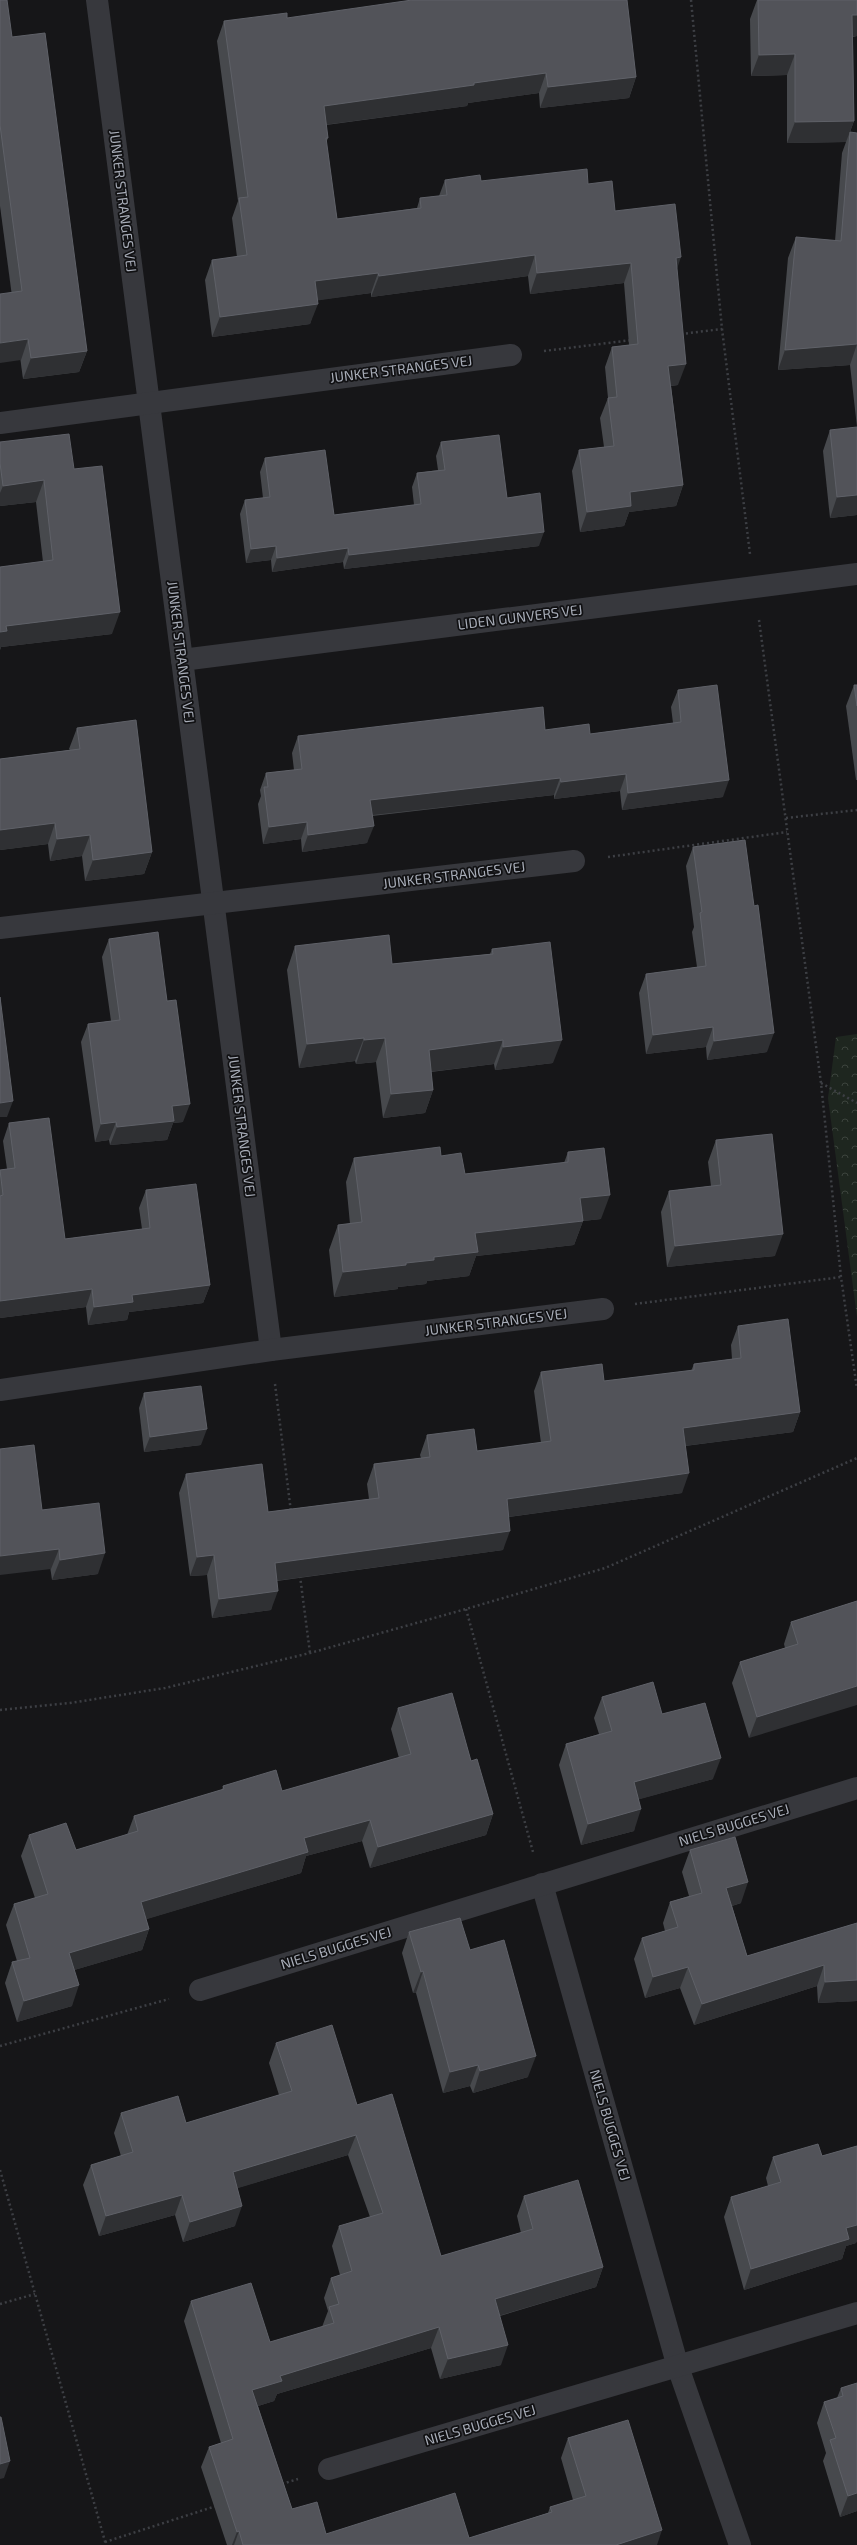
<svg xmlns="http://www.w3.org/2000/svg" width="857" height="2545" font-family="'Exo 2',sans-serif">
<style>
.park{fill:url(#park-crowns)}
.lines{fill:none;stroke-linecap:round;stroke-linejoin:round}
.path{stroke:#3d3f44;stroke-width:2.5;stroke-dasharray:2 3;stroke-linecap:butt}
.minor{stroke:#37383d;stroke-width:22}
.wall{fill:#47494d}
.shaded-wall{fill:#2f3033}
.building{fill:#525359;stroke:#5f6168}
.labels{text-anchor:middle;stroke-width:3.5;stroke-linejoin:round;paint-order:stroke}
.street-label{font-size:14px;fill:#a8adb8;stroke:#111113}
</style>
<defs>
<pattern id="park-crowns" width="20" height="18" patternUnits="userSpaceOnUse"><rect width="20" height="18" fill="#1e261f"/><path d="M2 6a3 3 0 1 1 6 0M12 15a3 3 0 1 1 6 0" fill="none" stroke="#3c433d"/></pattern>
</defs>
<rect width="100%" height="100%" fill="#161618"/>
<!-- park -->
<polygon class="park" points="857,1034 857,1317 828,1098 836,1037"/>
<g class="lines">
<!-- path -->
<g class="path">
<polyline points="691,0 722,329 750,554"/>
<polyline points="681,334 722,329"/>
<polyline points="544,351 632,340"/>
<polyline points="759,620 821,1083 841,1277 857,1389"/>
<polyline points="786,818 857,810"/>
<polyline points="608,857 787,832"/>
<polyline points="821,1083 857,1103"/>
<polyline points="635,1304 841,1277"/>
<polyline points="275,1384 291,1512"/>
<polyline points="300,1576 310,1653"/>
<polyline points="466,1609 533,1852"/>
<polyline points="0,1710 70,1703 165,1688 310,1653 466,1609 605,1568 857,1458"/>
<polyline points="0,2046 169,1999"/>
<polyline points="0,2170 106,2545"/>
<polyline points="0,2304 35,2294"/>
<polyline points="282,2484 298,2479"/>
<polyline points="105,2542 216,2506"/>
</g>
<!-- minor -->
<g class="minor">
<polyline points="97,0 271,1350"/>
<polyline points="0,423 511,355"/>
<polyline points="182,660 857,574"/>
<polyline points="0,928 574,861"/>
<polyline points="0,1390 271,1350 603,1309"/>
<polyline points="542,1884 678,2367 740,2545"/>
<polyline points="200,1990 857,1788"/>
<polyline points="329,2469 857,2313"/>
</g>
</g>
<!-- wall -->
<g class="wall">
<polygon points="0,0 12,37 87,351 79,372 23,379 0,206"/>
<polygon points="757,0 857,0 857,36 853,37 854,121 850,132 857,133 857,427 850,365 778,370 788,258 796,237 835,241 842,153 846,142 787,143 787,75 751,76 750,19"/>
<polygon points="287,18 636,77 629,98 540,108 539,93 468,103 467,106 326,125 328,138 326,143 337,219 417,208 420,198 439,196 445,180 588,184 615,211 677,268 678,385 671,386 683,485 676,506 629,512 624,526 580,532 572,471 579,450 604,447 600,418 608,398 605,367 612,347 629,345 624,283 530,294 528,276 371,297 371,293 317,300 310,324 212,337 205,280 212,260 237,257 232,218 238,201 217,41 224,21"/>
<polygon points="830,430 857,515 830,518 823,451"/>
<polygon points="0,442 74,469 112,634 1,647 0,650 0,567 43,562 36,502 0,506"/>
<polygon points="441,442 507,498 539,546 344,569 343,562 272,572 271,560 246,563 240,514 245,500 263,498 260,472 265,458 334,515 414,505 412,487 417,473 438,470 436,456"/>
<polygon points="854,685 857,685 857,780 856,780 846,706"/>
<polygon points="678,690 723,797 622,810 620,791 554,799 554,795 372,816 367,843 302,852 301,839 263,844 258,804 261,796 260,790 266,773 294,770 292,753 298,736 545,730 590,734 673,723 671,707"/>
<polygon points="77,728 152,852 144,874 85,881 82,856 50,861 48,844 0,850 0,759 70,750 69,749"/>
<polygon points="693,847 767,1052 707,1060 706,1047 646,1054 639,993 646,974 697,967 692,932 694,927 686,866"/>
<polygon points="109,939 167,1001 183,1122 173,1123 167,1140 110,1145 109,1140 95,1142 81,1042 88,1024 111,1021 102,957"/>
<polygon points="295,946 392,964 490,954 492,949 553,1063 495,1070 494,1064 431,1072 433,1090 425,1113 383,1118 376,1062 356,1064 355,1061 299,1068 287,970"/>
<polygon points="9,1123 65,1239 142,1229 139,1208 146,1190 210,1285 203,1303 129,1312 127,1320 88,1325 86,1307 0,1318 0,1170 7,1169 3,1141"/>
<polygon points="716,1140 775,1256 667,1267 661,1212 669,1191 711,1186 708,1162"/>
<polygon points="568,1152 601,1219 583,1221 574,1245 476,1256 469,1276 427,1281 426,1284 398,1287 398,1289 334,1297 329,1250 338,1225 350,1224 346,1182 354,1158 441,1156 465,1174 564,1163"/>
<polygon points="738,1326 800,1412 793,1432 685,1446 682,1493 509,1517 503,1550 277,1581 271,1610 212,1618 207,1575 190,1576 179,1493 186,1474 268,1512 369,1499 367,1484 374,1464 421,1458 420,1455 427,1435 477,1451 541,1443 534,1391 541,1372 604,1381 691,1371 694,1364 732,1359 731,1345"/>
<polygon points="144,1393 201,1445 144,1452 139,1408"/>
<polygon points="42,1510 98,1574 52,1580"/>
<polygon points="857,1601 749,1738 732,1683 740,1662 785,1648 784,1644 791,1622"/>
<polygon points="602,1697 662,1714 713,1779 639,1799 634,1831 581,1845 559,1765 566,1744 599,1734 594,1718"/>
<polygon points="398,1708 471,1761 493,1814 486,1835 370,1868 362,1841 306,1856 301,1873 146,1919 149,1929 142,1950 74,1970 72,2006 17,2022 5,1983 12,1962 17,1961 6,1925 14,1904 35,1898 21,1856 29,1835 76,1850 127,1835 134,1816 222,1790 223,1786 282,1791 399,1758 391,1729"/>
<polygon points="690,1850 741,1903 732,1906 747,1956 857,1923 857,2001 818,2003 817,1986 694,2025 680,1988 645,1998 634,1959 642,1938 665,1931 663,1923 670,1902 689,1896 682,1872"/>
<polygon points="409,1932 470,1950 528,2077 473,2093 470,2086 443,2093 416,1993 413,1993 402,1953"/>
<polygon points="276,2043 357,2105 441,2256 521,2233 517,2216 524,2196 603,2267 596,2287 500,2316 501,2365 440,2379 431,2348 277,2394 274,2401 258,2406 292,2509 326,2534 469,2538 548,2513 550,2507 573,2500 561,2458 568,2438 657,2545 227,2545 201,2467 209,2447 221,2443 184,2321 191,2301 270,2342 322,2327 328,2311 324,2298 331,2278 340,2275 332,2246 339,2226 370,2217 348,2155 237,2188 235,2226 183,2242 175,2215 99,2236 83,2185 91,2165 121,2156 114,2133 121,2113 186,2123 279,2095 269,2063"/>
<polygon points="857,2146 857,2240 856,2243 846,2246 842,2259 744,2290 724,2217 731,2197 768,2186 766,2178 773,2157 822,2156"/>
<polygon points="857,2383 857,2511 840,2517 823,2461 826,2453 817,2423 824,2402 837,2398 841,2388"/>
</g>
<!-- shaded-wall -->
<g class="shaded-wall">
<polygon points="852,15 857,15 857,36 845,37"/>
<polygon points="795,54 787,75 751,76 759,55"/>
<polygon points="546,73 539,93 468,103 467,106 316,126 324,106 474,83"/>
<polygon points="636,77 629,98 540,108 548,87"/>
<polygon points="854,121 846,142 787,143 795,122"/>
<polygon points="535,255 528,276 371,297 379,276"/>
<polygon points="681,257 674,278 676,258"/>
<polygon points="631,263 624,283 530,294 537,273"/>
<polygon points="378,273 371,293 307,302 315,281"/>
<polygon points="318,304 310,324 212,337 220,317"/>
<polygon points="28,339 21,360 0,363 0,343"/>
<polygon points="857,344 850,365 778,370 785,350"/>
<polygon points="87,351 79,372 23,379 31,358"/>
<polygon points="686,364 678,385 661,387 668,366"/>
<polygon points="44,480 36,502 0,506 0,493 3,486"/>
<polygon points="683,485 676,506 629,512 624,526 580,532 587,512 630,492"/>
<polygon points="857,495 857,515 830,518 837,497"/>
<polygon points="544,532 539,546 344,569 349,555"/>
<polygon points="276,546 271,560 246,563 251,549"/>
<polygon points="348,548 343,562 272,572 277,558"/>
<polygon points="120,612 112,634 1,647 0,650 0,632 6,626"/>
<polygon points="626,774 620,791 554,799 561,782"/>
<polygon points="560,778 554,795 364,816 370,800"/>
<polygon points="729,780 723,797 622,810 628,793"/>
<polygon points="307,822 301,839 263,844 269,827"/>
<polygon points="55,823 48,844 0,850 0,830"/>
<polygon points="374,826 367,843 302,852 308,835"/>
<polygon points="90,835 82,856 50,861 57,839"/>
<polygon points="152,852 144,874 85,881 93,860"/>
<polygon points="713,1027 706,1047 646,1054 653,1035"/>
<polygon points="774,1033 767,1052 707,1060 714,1041"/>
<polygon points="364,1038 355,1061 299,1068 307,1044"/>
<polygon points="385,1038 376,1062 356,1064 364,1040"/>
<polygon points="503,1040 494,1064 420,1073 429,1050"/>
<polygon points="562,1040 553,1063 495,1070 503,1047"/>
<polygon points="433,1090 425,1113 383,1118 391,1094"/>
<polygon points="13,1101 7,1117 0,1117 0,1103"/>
<polygon points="190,1104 183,1122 173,1123 167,1140 110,1145 117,1127 172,1106"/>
<polygon points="116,1122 109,1140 95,1142 101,1124"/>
<polygon points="610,1195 601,1219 583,1221 574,1245 476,1256 469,1276 427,1281 426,1284 398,1287 398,1289 334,1297 343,1272 406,1263 434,1257 475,1233 580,1198"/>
<polygon points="783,1234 775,1256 667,1267 675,1246"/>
<polygon points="210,1285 203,1303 129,1312 127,1320 88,1325 94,1307 132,1295"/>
<polygon points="92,1289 86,1307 0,1318 0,1301"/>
<polygon points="800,1412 793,1432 676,1447 683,1428"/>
<polygon points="207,1429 201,1445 144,1452 150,1437"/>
<polygon points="689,1473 682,1493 500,1518 507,1499"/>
<polygon points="510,1531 503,1550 267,1582 275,1563"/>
<polygon points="59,1549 51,1569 0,1575 0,1556"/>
<polygon points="105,1553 98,1574 52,1580 60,1560"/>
<polygon points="214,1555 207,1575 190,1576 197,1557"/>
<polygon points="278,1591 271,1610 212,1618 219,1599"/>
<polygon points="857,1686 857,1705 749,1738 757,1717"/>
<polygon points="721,1758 713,1779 626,1803 634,1782"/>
<polygon points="641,1809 634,1831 581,1845 588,1824"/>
<polygon points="493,1814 486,1835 370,1868 378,1847"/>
<polygon points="370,1820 362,1841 306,1856 301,1873 134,1923 141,1902 304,1838"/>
<polygon points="748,1882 741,1903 719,1910 726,1888"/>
<polygon points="149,1929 142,1950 61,1974 69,1953"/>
<polygon points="824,1965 817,1986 694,2025 702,2004"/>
<polygon points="688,1967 680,1988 645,1998 653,1977"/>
<polygon points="423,1971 416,1993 413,1993 421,1972"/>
<polygon points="857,1980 857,2001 818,2003 825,1982"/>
<polygon points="79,1985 72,2006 17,2022 24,2001"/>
<polygon points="536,2056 528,2077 473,2093 480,2071"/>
<polygon points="478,2065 470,2086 443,2093 450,2072"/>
<polygon points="356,2135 348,2155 225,2192 233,2172"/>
<polygon points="182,2195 175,2215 99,2236 106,2216"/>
<polygon points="242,2206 235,2226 183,2242 190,2222"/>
<polygon points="857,2225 857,2240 856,2243 846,2246 842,2259 744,2290 751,2269 846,2228"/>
<polygon points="603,2267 596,2287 488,2319 495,2299"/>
<polygon points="439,2327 431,2348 277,2394 274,2401 245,2410 252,2390 280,2376"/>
<polygon points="508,2345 501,2365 440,2379 448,2359"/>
<polygon points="10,2461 4,2478 0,2479 0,2464"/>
<polygon points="857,2493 857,2511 840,2517 848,2496"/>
<polygon points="662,2530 657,2545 616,2545"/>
<polygon points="239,2531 234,2545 232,2545 237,2532"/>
</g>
<!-- building -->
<g class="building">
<polygon points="0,0 7,0 12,37 45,33 87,351 31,358 28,339 0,343 0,294 22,291 0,125"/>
<polygon points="412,0 627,0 636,77 548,87 546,73 474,83 474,85 324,106 328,138 326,138 337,219 421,208 420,198 447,195 445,180 480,175 481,181 587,169 588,184 612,181 615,211 675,204 681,257 676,258 686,364 668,366 683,485 630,492 631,506 587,512 579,450 614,446 608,398 617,397 612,347 638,344 631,263 537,273 535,255 379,276 378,273 315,281 318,304 220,317 212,260 247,255 239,198 248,197 224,21 287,13 287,18"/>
<polygon points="758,0 857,0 857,15 852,15 854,121 795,122 795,54 759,55"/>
<polygon points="850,132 857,133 857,344 785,350 796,237 841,241"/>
<polygon points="857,427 857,495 837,497 830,430"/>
<polygon points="69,434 74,469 102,466 120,612 6,626 7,631 0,632 0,567 53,560 44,480 3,486 0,463 0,442"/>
<polygon points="499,435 507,498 540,493 544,532 349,555 348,548 277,558 276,546 251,549 245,500 270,497 265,458 325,450 334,515 421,504 417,473 445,470 441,442"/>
<polygon points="717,685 729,780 628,793 626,774 561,782 560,778 370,800 374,826 308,835 307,822 269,827 264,787 268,787 266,773 302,769 298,736 543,707 545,730 589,724 590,734 681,722 678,690"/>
<polygon points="854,685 857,685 857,706"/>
<polygon points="136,720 152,852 93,860 90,835 57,839 55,823 0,830 0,759 80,749 77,728"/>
<polygon points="745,840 754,906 758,905 774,1033 714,1041 713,1027 653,1035 646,974 706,966 700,913 702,912 693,847"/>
<polygon points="158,932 167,1001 176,1000 190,1104 172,1106 174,1121 117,1127 116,1122 101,1124 88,1024 120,1020 109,939"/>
<polygon points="389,935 392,964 493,954 492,949 550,942 562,1040 503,1047 503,1040 429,1050 433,1090 391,1094 385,1038 364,1040 364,1038 307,1044 295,946"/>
<polygon points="0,997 13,1101 0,1103"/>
<polygon points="49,1118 65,1239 150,1228 146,1190 196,1184 210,1285 132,1295 133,1302 94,1307 92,1289 0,1301 0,1196 3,1195 0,1170 15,1168 9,1123"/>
<polygon points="772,1134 783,1234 675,1246 669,1191 721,1185 716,1140"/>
<polygon points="440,1147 441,1156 461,1153 465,1174 568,1162 568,1152 604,1148 610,1195 580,1198 583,1221 475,1233 478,1252 434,1257 434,1260 406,1263 406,1265 343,1272 338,1225 362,1222 354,1158"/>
<polygon points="788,1319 800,1412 683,1428 689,1473 507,1499 510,1531 275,1563 278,1591 219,1599 214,1555 197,1557 186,1474 262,1464 268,1512 379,1498 374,1464 430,1457 427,1435 474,1429 477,1451 551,1441 541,1372 602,1364 604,1381 694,1370 694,1364 741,1358 738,1326"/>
<polygon points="201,1386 207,1429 150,1437 144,1393"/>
<polygon points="34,1445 42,1510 99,1503 105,1553 60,1560 59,1549 0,1556 0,1449"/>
<polygon points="857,1601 857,1686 757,1717 740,1662 798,1644 791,1622"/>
<polygon points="653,1682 662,1714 705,1703 721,1758 634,1782 641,1809 588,1824 566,1744 612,1731 602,1697"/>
<polygon points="452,1693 471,1761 477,1759 493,1814 378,1847 370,1820 304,1838 308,1852 141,1902 149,1929 69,1953 79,1985 24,2001 12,1962 30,1958 14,1904 48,1894 29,1835 66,1823 76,1850 138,1831 134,1816 224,1789 223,1786 276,1770 282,1791 411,1754 398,1708"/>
<polygon points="735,1837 748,1882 726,1888 747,1956 857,1923 857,1980 825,1982 824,1965 702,2004 688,1967 653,1977 642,1938 678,1927 670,1902 702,1893 690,1850"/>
<polygon points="460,1918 470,1950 504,1940 536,2056 480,2071 478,2065 450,2072 423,1971 421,1972 409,1932"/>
<polygon points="332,2025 357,2105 392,2094 441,2256 533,2229 524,2196 578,2180 603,2267 495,2299 508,2345 448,2359 439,2327 280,2376 282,2381 252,2390 292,2509 317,2502 326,2534 455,2493 469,2538 552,2512 550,2507 586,2496 568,2438 628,2420 662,2530 616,2545 243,2545 239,2531 237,2532 209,2447 233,2439 191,2301 251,2283 270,2342 334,2323 329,2307 339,2304 331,2278 352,2271 339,2226 383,2213 356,2135 233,2172 242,2206 190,2222 182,2195 106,2216 91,2165 133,2152 121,2113 178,2096 186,2123 292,2091 276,2043"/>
<polygon points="818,2144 822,2156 857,2146 857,2225 846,2228 849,2239 751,2269 731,2197 781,2182 773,2157"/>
<polygon points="857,2383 857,2493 848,2496 830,2440 836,2438 824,2402 843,2396 841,2388"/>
<polygon points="0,2417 1,2417 10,2461 0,2464"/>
</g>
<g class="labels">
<!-- street labels -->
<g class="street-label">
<text transform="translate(123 201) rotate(83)" y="5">JUNKER STRANGES VEJ</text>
<text transform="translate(401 369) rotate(-7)" y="5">JUNKER STRANGES VEJ</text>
<text transform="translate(520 617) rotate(-7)" y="5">LIDEN GUNVERS VEJ</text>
<text transform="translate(181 652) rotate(83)" y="5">JUNKER STRANGES VEJ</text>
<text transform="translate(454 875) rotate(-7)" y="5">JUNKER STRANGES VEJ</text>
<text transform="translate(242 1126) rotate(83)" y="5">JUNKER STRANGES VEJ</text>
<text transform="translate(496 1322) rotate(-7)" y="5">JUNKER STRANGES VEJ</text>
<text transform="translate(734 1825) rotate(-17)" y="5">NIELS BUGGES VEJ</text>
<text transform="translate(336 1948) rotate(-17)" y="5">NIELS BUGGES VEJ</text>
<text transform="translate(610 2125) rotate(74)" y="5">NIELS BUGGES VEJ</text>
<text transform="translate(480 2425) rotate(-16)" y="5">NIELS BUGGES VEJ</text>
</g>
</g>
</svg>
